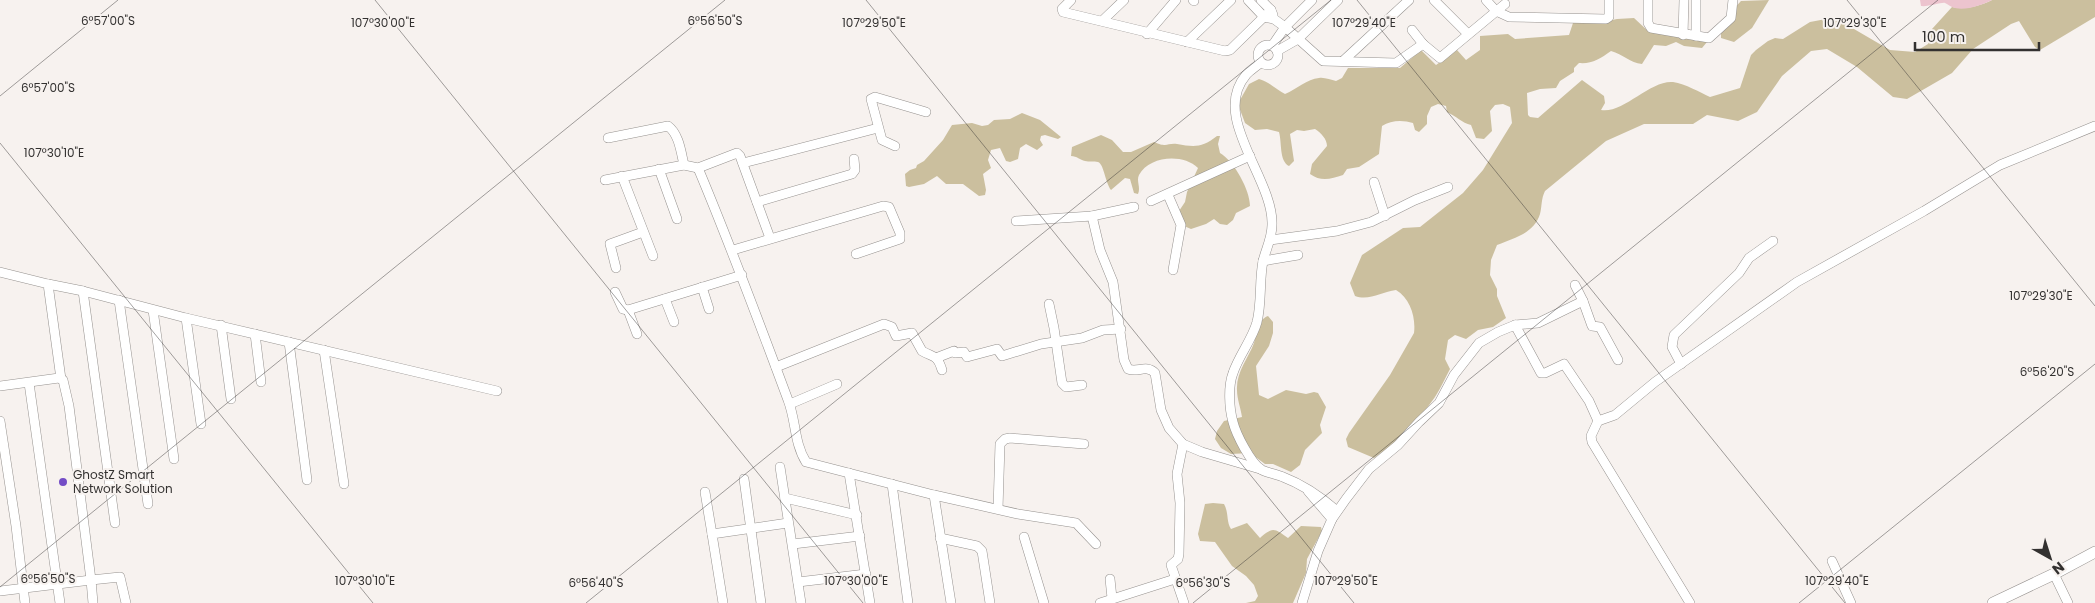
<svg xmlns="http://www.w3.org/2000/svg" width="2095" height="603" font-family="Poppins,sans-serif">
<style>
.forest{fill:#cbbf9e}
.water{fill:#ecc4ce}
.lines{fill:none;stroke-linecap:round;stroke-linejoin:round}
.minor-casing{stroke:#96928f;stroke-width:10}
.tertiary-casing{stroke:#96928f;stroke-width:12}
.minor{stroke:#fff;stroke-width:9}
.tertiary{stroke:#fff;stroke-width:11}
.ticks{fill:none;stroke:#333130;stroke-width:1;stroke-opacity:0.45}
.poi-dot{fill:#744dc6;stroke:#f7f2ef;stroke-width:2}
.labels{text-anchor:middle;stroke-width:4;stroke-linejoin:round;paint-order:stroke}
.poi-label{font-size:12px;fill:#333130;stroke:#f7f2ef;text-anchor:start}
.ticks-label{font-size:12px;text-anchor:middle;fill:#333130;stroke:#f7f2ef;stroke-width:4;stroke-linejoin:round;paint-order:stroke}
</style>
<rect width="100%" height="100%" fill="#f7f2ef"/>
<!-- forest -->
<g class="forest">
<polygon points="1769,0 1752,28 1734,42 1721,38 1721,23 1741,1"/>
<path d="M1992,0H2095V17L2040,50L2035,47L2019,21L2011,24L1973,49L1952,73L1907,99L1893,97L1857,67L1827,49L1811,51L1782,76L1757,112L1738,121L1707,115L1693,124H1644L1606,141L1545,191C1541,199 1542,206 1540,214C1534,234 1513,238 1497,245L1491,260L1490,275L1497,289V296L1506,318L1493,327L1478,330L1466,339L1455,335L1448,340L1445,359L1450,369C1445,378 1441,388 1435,397C1420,419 1397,443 1374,458L1348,447L1346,439L1349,433L1390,375L1414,333C1416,317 1410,298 1396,290C1382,292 1369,301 1355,296L1350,283L1362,255L1403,228L1420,227L1463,193L1483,170L1512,123L1510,107L1503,104L1495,105L1490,111L1492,131L1484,139L1476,138L1471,125C1462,123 1456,116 1447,112L1446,106L1438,104L1431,107L1427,116V124L1419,132L1415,130L1413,123C1403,120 1391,120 1382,126L1379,154L1359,167L1347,169L1343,175C1331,179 1321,182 1310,174L1312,164L1327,146C1327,139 1321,133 1315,129L1304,131L1297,130L1290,134L1294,161L1289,166C1279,161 1282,142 1279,132L1267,129L1255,130L1245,123L1239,107L1240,100L1249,84L1259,79C1269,82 1276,89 1285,94C1297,89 1307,79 1319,78C1324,77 1331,80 1336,81L1342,78L1348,68H1400L1421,50L1436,65L1457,50L1466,60L1480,50V36L1508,34L1515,39L1569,35L1573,23H1598L1617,19L1634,18L1649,32L1707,42L1702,48L1684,46L1676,42L1666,46L1654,45L1642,64C1630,63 1623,54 1611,51C1600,59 1592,64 1579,63L1574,68V72L1560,81L1556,88L1540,89L1527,93L1528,115L1530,117L1538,118L1582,80L1604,96L1605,103L1601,110C1623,114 1650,80 1673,82C1686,84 1699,92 1710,97L1740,88L1751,55L1756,50L1768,41L1775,38L1783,39L1810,22L1826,19L1842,22L1890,50L1915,52L1928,44L1932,29L1952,7C1965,10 1980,6 1992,0Z"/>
<polygon points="1022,113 1040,120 1061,137 1058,139 1045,135 1041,136 1040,140 1043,145 1037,150 1026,144 1020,148 1018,159 1010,162 1006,161 1000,148 991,150 988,160 991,168 983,174 986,190 985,195 979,196 963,184 946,184 937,176 924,184 909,187 906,186 905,174 910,170 916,168 917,165 924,161 943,140 952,125 972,123 982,126 988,125 994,120 1010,119"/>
<path d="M1101,135L1112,140L1123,152H1131L1154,142C1168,148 1166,143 1177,144C1194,147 1202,148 1217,136H1220L1218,144L1220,153C1234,161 1250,190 1250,206L1236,213L1233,220L1227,225L1220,224L1214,219L1206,224L1191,229L1184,226L1179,211L1185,202L1187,192L1198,168C1183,153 1149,156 1139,175C1136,181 1141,187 1138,194L1134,193L1130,179L1125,178L1111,190C1105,182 1104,164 1098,162C1094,161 1089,162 1085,161C1080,160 1077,156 1071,156L1072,147Z"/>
<path d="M1268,316L1273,322V333L1269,346L1256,366L1259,395L1268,399L1286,390L1306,394L1314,392L1318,393L1326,407L1320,425L1322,433L1305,450L1300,465L1291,472L1273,464H1265L1250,453L1231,454L1221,448L1215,439L1217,431L1224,421L1242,417C1241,409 1237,399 1237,390C1236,372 1248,359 1254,343C1257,334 1257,320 1268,316Z"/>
<path d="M1213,503L1224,504C1229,513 1226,521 1231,529L1247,523L1260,538C1273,526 1275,529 1288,538L1301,526L1321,527L1322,531L1307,559L1306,573L1293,603H1246L1255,601L1258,596L1254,585L1246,576L1232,566L1215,542L1200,541L1198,534L1205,504Z"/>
</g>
<!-- water -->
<path class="water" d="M1920,0H1992C1982,5 1963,12 1952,7C1949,6 1948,4 1945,3C1942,2 1928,7 1921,6Z"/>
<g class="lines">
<defs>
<g id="minor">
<polyline points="1071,0 1062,9 1063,12 1225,51 1230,50 1271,10"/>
<polyline points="1193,0 1194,1"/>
<polyline points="1248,0 1264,17 1274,19 1285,27 1323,61 1396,63 1423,44"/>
<polyline points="1261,0 1271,10 1273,15"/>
<polyline points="1434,0 1467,33"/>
<polyline points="1486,0 1496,11 1509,17 1606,19 1609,17 1609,0"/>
<polyline points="1648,0 1648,23 1651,28 1709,38 1731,18 1733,0"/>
<polyline points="1696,0 1696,36"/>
<polyline points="1102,21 1124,0"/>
<polyline points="1412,30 1423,44 1440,58 1505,4"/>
<polyline points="1147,34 1176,0"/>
<polyline points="1683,35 1684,0"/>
<polyline points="1187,42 1231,0"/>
<circle cx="1268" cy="55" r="10"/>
<polyline points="1272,46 1285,27 1312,0"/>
<polyline points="1277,51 1298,39 1338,0"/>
<polyline points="1343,61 1409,0"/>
<path d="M1260,63C1256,67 1250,70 1246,75C1210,117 1274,179 1272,225C1272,238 1266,249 1263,261C1259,281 1262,302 1257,322C1252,340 1239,355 1233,373C1228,386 1229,408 1233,422C1236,434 1251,464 1262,470C1268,473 1276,474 1283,477C1304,485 1321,497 1337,511"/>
<path d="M608,138L668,126C679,134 681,152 684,165"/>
<polyline points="895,146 882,140 871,99 875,97 926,112"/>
<polyline points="743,163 878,128"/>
<path d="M698,168C730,244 759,322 788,400C796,420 794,443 806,462L934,495"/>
<polyline points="659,169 677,219"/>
<polyline points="622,176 653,256"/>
<polyline points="605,180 684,165 698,168 737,153 740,156 770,238"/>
<polyline points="1374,182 1385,216"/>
<polyline points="1168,195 1181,225 1173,270"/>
<polyline points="1151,201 1250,156"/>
<polyline points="757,202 852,174 855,170 854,159"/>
<polyline points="1092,216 1134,207"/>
<path d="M1016,221L1092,216L1100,250L1113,282L1124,360L1128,369C1138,373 1146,364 1155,373L1161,410L1169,428L1183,444L1202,452L1260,469"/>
<polyline points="1270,240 1337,231 1371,222 1415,200 1448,187"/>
<polyline points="733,250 883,206 889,207 900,233 900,239 856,254"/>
<polyline points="1263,261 1298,255"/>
<polyline points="616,268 610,244 643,232"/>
<polyline points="0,272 48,284 61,379"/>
<polyline points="48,284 83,291 186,318 497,391"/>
<polyline points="1575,285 1583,301"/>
<polyline points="702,287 709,309"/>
<polyline points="83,291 115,523"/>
<polyline points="615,292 623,309 628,310 742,275"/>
<polyline points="665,299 674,322"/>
<polyline points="119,300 148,504"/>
<polyline points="1049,304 1054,328 1062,383 1066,387 1082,385"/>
<polyline points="153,310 174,459"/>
<polyline points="628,310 637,334"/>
<polyline points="186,318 201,424"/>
<polyline points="221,325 231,399"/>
<polyline points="1515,325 1538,323 1583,301 1592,326 1600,327 1618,360"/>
<polyline points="255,334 261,382"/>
<polyline points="289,342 307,480"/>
<polyline points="324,350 344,484"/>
<polyline points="936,358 954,351 955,353 964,352 967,357 997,349 1002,356 1041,344 1082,338 1103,330 1121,329"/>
<polyline points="1681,364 1672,347 1674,335 1739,273 1749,258 1773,241"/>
<path d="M776,367L884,324L892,327L896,336L912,333L922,351C934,358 937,354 942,370"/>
<polyline points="29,383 60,603"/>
<polyline points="0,386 59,378 63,380 69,406 91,580 120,577 126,603"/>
<polyline points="790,404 837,384"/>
<polyline points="0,421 16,526 25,603"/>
<polyline points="1598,421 1615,415 1655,382 1797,282 1924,211 2000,165 2095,126"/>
<polyline points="1183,444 1177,474 1180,503 1179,554 1178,559 1171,565 1184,603"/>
<polyline points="780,467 801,603"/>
<polyline points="849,473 870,603"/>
<polyline points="744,479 761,603"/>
<polyline points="892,484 908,603"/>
<polyline points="1308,491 1332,519"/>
<polyline points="705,492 712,534"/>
<polyline points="785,498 857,515"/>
<polyline points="998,509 1000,444 1005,439 1010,438 1084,444"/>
<polyline points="1024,537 1044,603"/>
<polyline points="940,538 977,546 982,551 990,603"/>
<polyline points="793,544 860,536"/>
<polyline points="1832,561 1851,603"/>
<polyline points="2054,574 2068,603"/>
<polyline points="1110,579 1112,598"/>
<polyline points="798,582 866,574"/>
<polyline points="0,591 91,580 93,603"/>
<polyline points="723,603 712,534 788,523"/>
<polyline points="951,603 934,495 1018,514 1076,523 1096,544"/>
<polyline points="1100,603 1175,579"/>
<polyline points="1302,603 1318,551 1332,519 1346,499 1369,469 1398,445 1419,422 1439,403 1454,375 1479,343 1498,332 1515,325 1541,373 1545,373 1564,364 1589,401 1598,421 1591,436 1592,442 1690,603"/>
</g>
<polyline id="tertiary" points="1993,603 2054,574 2095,552"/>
</defs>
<!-- minor casing -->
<use href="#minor" class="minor-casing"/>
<!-- tertiary casing -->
<use href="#tertiary" class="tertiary-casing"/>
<!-- minor -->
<use href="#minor" class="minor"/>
<!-- tertiary -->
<use href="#tertiary" class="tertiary"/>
</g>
<!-- ticks -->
<path class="ticks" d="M375,0L863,603M866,0L1354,603M1357,0L1845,603M1847,0L2095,306M0,96L118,0M0,143L373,603M0,587L725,0M586,603L1331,0M1193,603L1938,0M1799,603L2095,364"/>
<!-- markers -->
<circle class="poi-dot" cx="63" cy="482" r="5"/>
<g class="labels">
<!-- poi labels -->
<g class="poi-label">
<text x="73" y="479">GhostZ Smart<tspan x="73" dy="14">Network Solution</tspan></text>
</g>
</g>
<g class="ticks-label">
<text x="108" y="25">6°57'00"S</text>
<text x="715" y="25">6°56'50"S</text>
<text x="1855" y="27">107°29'30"E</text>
<text x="383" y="27">107°30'00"E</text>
<text x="874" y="27">107°29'50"E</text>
<text x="1364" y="27">107°29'40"E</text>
<text x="48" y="92">6°57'00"S</text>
<text x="54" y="157">107°30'10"E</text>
<text x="2041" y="300">107°29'30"E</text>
<text x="2047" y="376">6°56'20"S</text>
<text x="48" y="583">6°56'50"S</text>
<text x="365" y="585">107°30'10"E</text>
<text x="856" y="585">107°30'00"E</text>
<text x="1346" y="585">107°29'50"E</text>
<text x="1837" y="585">107°29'40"E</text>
<text x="596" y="587">6°56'40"S</text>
<text x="1203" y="587">6°56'30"S</text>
</g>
<!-- north arrow -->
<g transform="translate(2050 558) rotate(141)" stroke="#f7f2ef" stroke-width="4" paint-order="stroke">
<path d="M0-4L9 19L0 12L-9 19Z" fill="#333130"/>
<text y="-8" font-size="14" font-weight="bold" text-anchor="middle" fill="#333130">N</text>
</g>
<!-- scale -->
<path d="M1915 42v8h124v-8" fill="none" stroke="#333130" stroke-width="2.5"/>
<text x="1922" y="42" font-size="15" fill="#333130" stroke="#f7f2ef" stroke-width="4" paint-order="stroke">100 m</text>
</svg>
